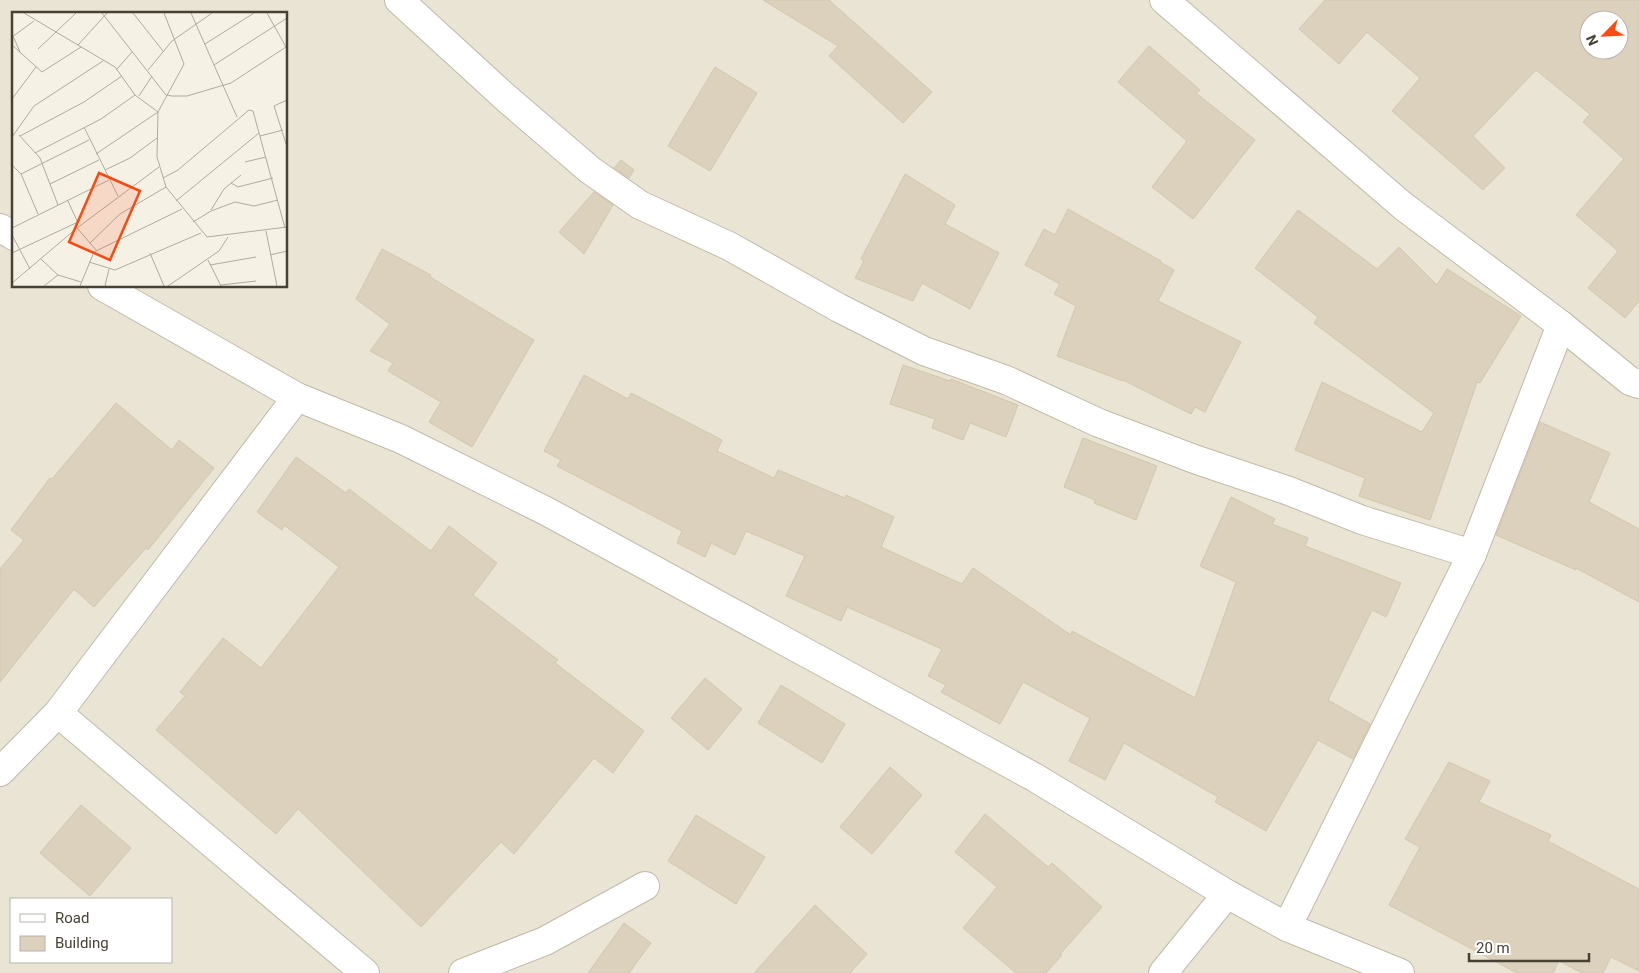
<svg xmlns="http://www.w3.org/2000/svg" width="1639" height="973" font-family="Roboto,sans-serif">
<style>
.residential{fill:#e9e4d3;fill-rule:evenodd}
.building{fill:#dbd1bc;stroke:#d3c7ac;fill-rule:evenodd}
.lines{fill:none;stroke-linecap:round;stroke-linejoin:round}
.street-casing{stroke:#c1baa7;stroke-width:30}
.street{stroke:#fff;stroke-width:28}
.inset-road{fill:none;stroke:#b0ab9e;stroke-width:1}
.view{fill:#f64b14;fill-opacity:0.15;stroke:#f64b14;stroke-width:2.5}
.inset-edge{fill:none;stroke:#484234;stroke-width:2.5}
</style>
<rect width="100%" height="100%" fill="#f5f1e5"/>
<!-- residential -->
<path class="residential" d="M0,0H1639V973H0ZM14,14H286V286H14ZM1589,20H1619V50H1589ZM11,899H171V962H11Z"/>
<!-- building -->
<g class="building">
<polygon points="763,0 829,0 932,92 903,123 829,56 838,46"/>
<path d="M1325,0H1639V301L1625,318L1588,288L1618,251L1576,215L1624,159L1583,122L1590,114L1536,70L1473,136L1505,168L1483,190L1392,111L1420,78L1367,32L1339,64L1299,29ZM1589,20H1619V50H1589Z"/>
<polygon points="1149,46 1200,90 1196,93 1255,140 1193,219 1152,187 1187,141 1118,82"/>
<polygon points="715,67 757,93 710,171 668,146"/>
<polygon points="621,160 634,170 629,178 614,168"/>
<polygon points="905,174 955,205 945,224 999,253 970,309 922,283 913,301 855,278 864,261 861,259"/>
<polygon points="594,192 613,205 584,254 559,232"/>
<polygon points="1068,209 1161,261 1160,262 1174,270 1158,301 1241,342 1205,412 1195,407 1191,414 1123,380 1123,381 1057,356 1076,306 1054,294 1060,284 1025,265 1044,229 1055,235"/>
<polygon points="1298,210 1377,269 1399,247 1437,285 1447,269 1521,316 1480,383 1477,382 1430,520 1359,496 1365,478 1295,450 1322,382 1422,432 1434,413 1314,323 1318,317 1255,268"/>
<polygon points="382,249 431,275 430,277 534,340 472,447 429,422 441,402 388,371 393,363 370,351 390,324 356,299"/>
<polygon points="903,365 950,381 951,379 1018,405 1006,437 970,423 963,440 932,428 935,419 890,404"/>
<polygon points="584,375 628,399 631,393 722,440 717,451 774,478 778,470 845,498 846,495 894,517 881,547 962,584 973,568 1071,635 1072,631 1195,698 1236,582 1200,566 1231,497 1275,519 1272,524 1308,538 1305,546 1401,583 1386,617 1372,610 1328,700 1370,724 1353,759 1318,740 1266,831 1215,802 1218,797 1124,743 1105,780 1069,761 1090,718 1023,682 1000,724 941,692 946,685 928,676 942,649 847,607 841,621 786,596 805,556 746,531 735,555 711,543 705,557 677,543 682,531 557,466 561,460 544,451"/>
<polygon points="116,403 172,450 179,440 214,468 148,550 146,548 94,607 74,589 0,682 0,569 24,540 11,530 50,478 52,479"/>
<polygon points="1540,422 1610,453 1589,502 1639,529 1639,602 1576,568 1576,570 1496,535"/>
<polygon points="1083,438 1157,466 1136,520 1094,503 1095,500 1064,487"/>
<polygon points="296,457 346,493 349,489 431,551 449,526 497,563 473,595 558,660 555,663 644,731 613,773 594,758 514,854 501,842 421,927 298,809 276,834 156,730 185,696 180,692 223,638 261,668 339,567 284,525 282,530 257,512"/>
<polygon points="705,678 742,709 708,750 671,718"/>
<polygon points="781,685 845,724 822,763 758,723"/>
<polygon points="1449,762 1490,781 1479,802 1551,835 1548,841 1639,889 1639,971 1611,957 1603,973 1582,973 1559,961 1553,973 1517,973 1389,905 1420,847 1405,839"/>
<polygon points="890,767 922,795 872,854 840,827"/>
<polygon points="81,805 131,848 90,896 40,853"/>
<polygon points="985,814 1048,867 1052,863 1102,907 1060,954 1062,955 1046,973 1016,973 963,928 997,887 955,852"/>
<polygon points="696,815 765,857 736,904 668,861"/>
<polygon points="815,905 867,954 850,973 754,973"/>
<polygon points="624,923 651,943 629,973 588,973"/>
</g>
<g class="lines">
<defs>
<g id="street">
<polyline points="399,0 506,98 590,170 640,205 729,246 839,308 924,351 1006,380 1099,423 1197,460 1289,491 1362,520 1472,554"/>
<polyline points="1164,0 1403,206 1561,325 1630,381 1639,384"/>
<polyline points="0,228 14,236"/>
<polyline points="102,286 297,397 401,439 546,511 1034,777 1227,894 1287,927 1400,973"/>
<polyline points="58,713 365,973"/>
<polyline points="0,772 58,713 297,397"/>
<polyline points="1287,927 1472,554 1561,325"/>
<polyline points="463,973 545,941 645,886"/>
<polyline points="1163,973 1227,894"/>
</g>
</defs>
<!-- street casing -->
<use href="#street" class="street-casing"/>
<!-- street -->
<use href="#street" class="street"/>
</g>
<!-- overview -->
<g transform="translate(12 12)">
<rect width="275" height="275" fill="#f5f1e5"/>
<path class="inset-road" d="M12,1L103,55L123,83L146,100L84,142M90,1L154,83L160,84H175L219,71L274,35M121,1L151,39M152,1L172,52L146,100L145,145L154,175L195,225L275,215M179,1L225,105M255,1L274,35M1,24L8,40M0,25L22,9M193,32L242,1M0,33L30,60L69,35M66,33L95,1M26,37L64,1M202,53L275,6M105,57L120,40M136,58L160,29L200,1M127,84L140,64M0,87L24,55M275,88L262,94L275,135M72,115L106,184M7,123L28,146L46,193M8,124L72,90L110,64M248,124L271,118M0,125L22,94L91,49M23,141L89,107L123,83M233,150L254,145M0,153L9,162L26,202M93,158L118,146L145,126M9,162L77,128M151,166L166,158L237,98L241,99L247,121M219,171L226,175L261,166M38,172L87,148M56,189L66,211M164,189L247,121L273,216M199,198L212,177L229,163M181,210L199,199L223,190L242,194L266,188M0,216L97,168M65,216L85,239M254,219L265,274M0,223L18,257M78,231L108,202L154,175M0,241L66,210M138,241L152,274M258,243L275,239M29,247L46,263L69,270M196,248L209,274M77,250L103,258L189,221M198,253L244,245M0,271L65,216L147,155M209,273L244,269M32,274L46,263M68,274L82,240L170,197M93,274L97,257M156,274L207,239L216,225"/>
<path class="view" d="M87,161L128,179L98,248L57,230Z"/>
<rect width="275" height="275" class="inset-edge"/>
</g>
<!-- legend -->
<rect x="10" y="898" width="162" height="65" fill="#ffffff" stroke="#b6b3ae"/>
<rect x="20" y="914" width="25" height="8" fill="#ffffff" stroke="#b6b3ae"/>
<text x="55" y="923" font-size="15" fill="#484234">Road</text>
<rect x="20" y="936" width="25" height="15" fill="#dbd1bc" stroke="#b6b3ae"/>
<text x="55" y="948" font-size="15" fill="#484234">Building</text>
<!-- north arrow -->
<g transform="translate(1604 35) rotate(246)"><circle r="24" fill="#ffffff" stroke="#b6b3ae"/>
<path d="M0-4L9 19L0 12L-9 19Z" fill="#ff4b12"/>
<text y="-8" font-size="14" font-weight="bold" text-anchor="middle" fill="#484234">N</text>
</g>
<!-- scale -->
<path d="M1469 953v8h120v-8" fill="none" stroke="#484234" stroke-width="2.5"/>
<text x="1476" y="953" font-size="15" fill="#484234" stroke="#ffffff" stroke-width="4" paint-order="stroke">20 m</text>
</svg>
